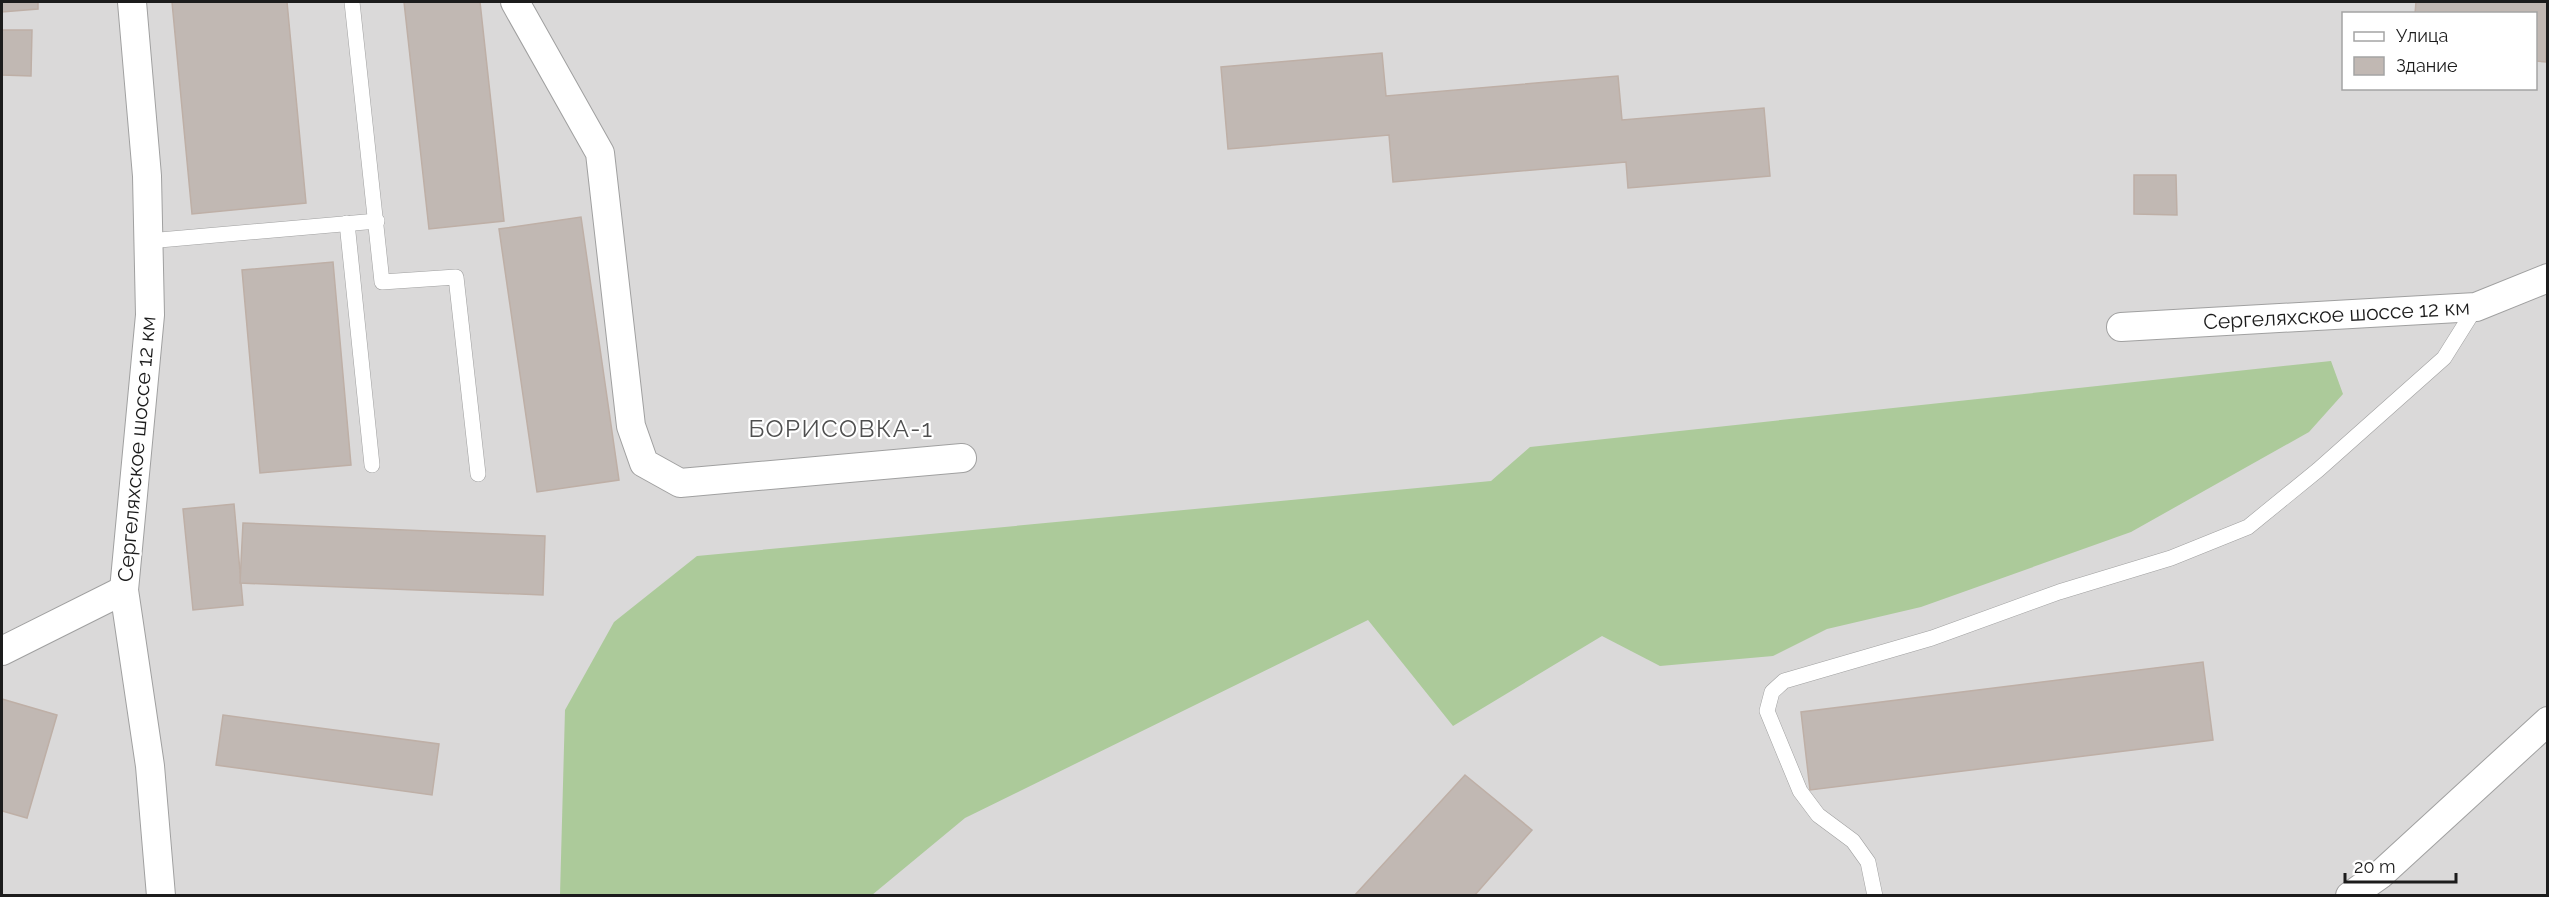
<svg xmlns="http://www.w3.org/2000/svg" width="2549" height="897" font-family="Raleway,sans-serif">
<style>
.residential{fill:#dad9d9;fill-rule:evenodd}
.forest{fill:#acca9a}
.building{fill:#c1b8b3;stroke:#beafa6;stroke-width:1.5}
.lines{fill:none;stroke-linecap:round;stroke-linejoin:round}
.lane-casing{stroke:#a0a0a0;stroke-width:16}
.street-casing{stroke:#a0a0a0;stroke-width:30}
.lane{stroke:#fff;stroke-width:15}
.street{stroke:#fff;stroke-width:28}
.labels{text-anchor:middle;stroke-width:4.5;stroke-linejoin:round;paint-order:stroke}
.street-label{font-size:21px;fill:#1c1c1c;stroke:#fff}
.quarter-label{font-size:24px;letter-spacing:1.5px;fill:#4f4f4f;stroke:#fff}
</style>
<rect width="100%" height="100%" fill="#ede9e3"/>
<!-- residential -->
<path class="residential" d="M2,2H2547V895H2ZM2344,14H2536V88H2344Z"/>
<!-- forest -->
<polygon class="forest" points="2331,361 2343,394 2309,432 2131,532 1921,607 1827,629 1773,656 1660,666 1602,636 1453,726 1368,620 965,818 872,895 560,895 565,710 614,622 697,556 1491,481 1530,447"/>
<!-- building -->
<g class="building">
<polygon points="2,2 38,2 38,9 2,12"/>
<polygon points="172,2 287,2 306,203 192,214"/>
<polygon points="404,2 480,2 504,221 429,229"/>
<polygon points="2416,2 2548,2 2546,62 2536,61 2536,14 2415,14"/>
<polygon points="2,30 32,30 31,76 2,75"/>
<polygon points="1382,53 1386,96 1618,76 1622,120 1764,108 1770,176 1628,188 1626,162 1393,182 1389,135 1228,149 1221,67"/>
<polygon points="2134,175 2176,175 2177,215 2134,214"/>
<polygon points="581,217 619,480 537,492 499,229"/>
<polygon points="333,262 351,465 260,473 242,270"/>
<polygon points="234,504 243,605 193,610 183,509"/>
<polygon points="243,523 545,536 543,595 240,583"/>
<polygon points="2203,662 2213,740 1810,790 1801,712"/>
<polygon points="2,699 57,715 27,818 2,811"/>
<polygon points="223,715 439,744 432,795 216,765"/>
<polygon points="1465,775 1532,830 1474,896 1354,896"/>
</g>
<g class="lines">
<defs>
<g id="lane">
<polyline points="352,2 382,282 456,277 478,474"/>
<polyline points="347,223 372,465"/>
<polyline points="148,241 377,221"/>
<polyline points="1875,896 1868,862 1853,841 1818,815 1800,791 1767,711 1772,692 1784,681 1932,638 2059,592 2171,558 2248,527 2318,470 2444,358 2476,307"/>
</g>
<g id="street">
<polyline points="132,2 147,176 150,315 124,590 150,766 161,896"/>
<polyline points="515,2 600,153 631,426 644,463 680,483 962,458"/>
<path id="s1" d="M2121,327L2476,307L2548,278"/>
<polyline points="2,651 124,590"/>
<polyline points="2350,896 2381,874 2548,721"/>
</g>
</defs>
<!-- lane casing -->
<use href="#lane" class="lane-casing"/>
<!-- street casing -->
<use href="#street" class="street-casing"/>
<!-- lane -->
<use href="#lane" class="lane"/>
<!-- street -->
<use href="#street" class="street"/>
</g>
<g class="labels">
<!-- street labels -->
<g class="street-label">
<text dy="7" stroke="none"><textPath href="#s1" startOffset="216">Сергеляхское шоссе 12 км</textPath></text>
<text transform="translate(137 449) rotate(-85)" y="7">Сергеляхское шоссе 12 км</text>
</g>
<!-- quarter labels -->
<g class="quarter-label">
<text x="841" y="437">БОРИСОВКА-1</text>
</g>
</g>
<!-- border -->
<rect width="2549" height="897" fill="none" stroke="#1c1c1c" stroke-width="6"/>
<!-- legend -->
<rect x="2342" y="12" width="195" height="78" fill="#ffffff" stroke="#a4a4a4" stroke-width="1.5"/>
<rect x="2354" y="32" width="30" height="9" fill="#ffffff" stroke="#a4a4a4" stroke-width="1.5"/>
<text x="2396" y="42" font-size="18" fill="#1c1c1c">Улица</text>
<rect x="2354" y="57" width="30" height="18" fill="#c1b8b3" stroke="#a4a4a4" stroke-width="1.5"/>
<text x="2396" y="72" font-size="18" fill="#1c1c1c">Здание</text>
<!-- scale -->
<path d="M2345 873v9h111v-9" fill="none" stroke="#1c1c1c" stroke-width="3"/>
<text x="2354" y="873" font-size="18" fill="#1c1c1c" stroke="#ffffff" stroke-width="4.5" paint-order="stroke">20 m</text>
</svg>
